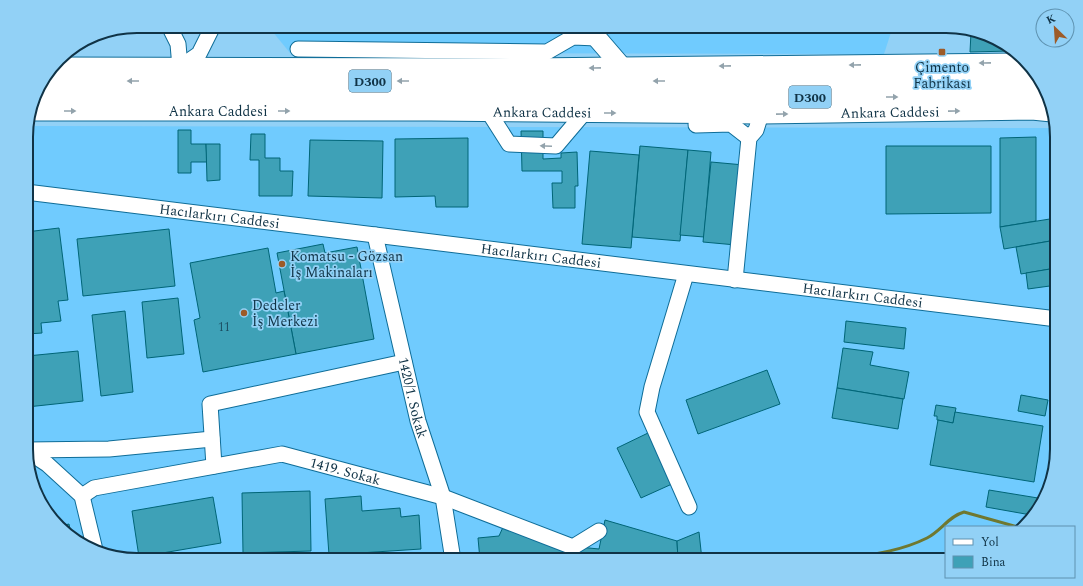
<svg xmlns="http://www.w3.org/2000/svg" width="1083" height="586" font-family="Spectral,serif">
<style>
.built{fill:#70cbfe}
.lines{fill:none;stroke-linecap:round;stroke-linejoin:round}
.stream{stroke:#6f7830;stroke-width:3}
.building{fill:#3ea1b7;stroke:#006577}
.minor-casing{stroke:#0f6d98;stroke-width:17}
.major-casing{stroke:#0f6d98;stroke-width:21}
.highway-casing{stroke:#0f6d98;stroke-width:24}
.minor{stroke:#fff;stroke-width:15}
.major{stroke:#fff;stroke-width:19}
.highway{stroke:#fff;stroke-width:22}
.oneway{fill:#93a3ac}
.poi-dot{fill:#9d5b28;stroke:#92d1f6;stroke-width:1.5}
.labels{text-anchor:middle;stroke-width:3.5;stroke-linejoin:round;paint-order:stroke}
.number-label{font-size:12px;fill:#1c4e62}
.shield{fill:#92d1f6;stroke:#37627b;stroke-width:1}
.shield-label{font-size:13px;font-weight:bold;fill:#103346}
.poi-label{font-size:14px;fill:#103346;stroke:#92d1f6;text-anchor:start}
.street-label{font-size:14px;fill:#103346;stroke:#92d1f6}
.rim{fill:none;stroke:#103346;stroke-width:2}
</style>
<rect width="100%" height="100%" fill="#92d1f6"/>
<!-- built -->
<g class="built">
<polygon points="268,26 893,26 884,54 290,53"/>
<polygon points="27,126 1056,128 1057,449 1045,498 1020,527 946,527 946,560 137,560 88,548 49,516 27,464"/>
</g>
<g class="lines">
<!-- stream -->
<path class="stream" d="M837,560C868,555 899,552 927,538C941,531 949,516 964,512L1018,527"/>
</g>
<!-- building -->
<g class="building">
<polygon points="137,26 143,26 111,34 111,31"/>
<polygon points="971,32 995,38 1011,51 970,52"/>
<polygon points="178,130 191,130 191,144 206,144 207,162 191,162 191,173 178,173"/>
<polygon points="521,131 543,131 543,159 561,158 561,153 577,152 578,186 575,186 575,208 553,208 552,183 562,183 562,171 522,171"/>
<polygon points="251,134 265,134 265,158 280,158 280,171 293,171 292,196 259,196 259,160 250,160"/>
<polygon points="1036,137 1036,221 1000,227 1000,138"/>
<polygon points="468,138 468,207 436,207 435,196 395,197 395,139"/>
<polygon points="310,140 383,141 382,198 308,196"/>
<polygon points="206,144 220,144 220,180 207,181"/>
<polygon points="640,146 688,150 680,241 632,237"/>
<polygon points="886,146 991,146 991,213 886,214"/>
<polygon points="688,150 711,152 704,237 680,235"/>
<polygon points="590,151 639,155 631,248 582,244"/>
<polygon points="711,162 744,165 736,245 703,242"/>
<polygon points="1056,218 1056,240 1004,249 1000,227"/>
<polygon points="59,228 68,300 58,301 61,321 41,323 42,333 27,334 26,232"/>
<polygon points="169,229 175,286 83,296 77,239"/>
<polygon points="1056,240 1056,268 1021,274 1016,247"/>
<polygon points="323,244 325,253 357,247 374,339 296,354 277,253"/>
<polygon points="268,248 276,293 284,291 296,354 203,372 194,320 200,318 190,263"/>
<polygon points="1056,268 1057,285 1028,289 1026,273"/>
<polygon points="178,298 184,354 147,358 142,302"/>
<polygon points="125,311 133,392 101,396 92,315"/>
<polygon points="846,321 906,328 904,349 844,342"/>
<polygon points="843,348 873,352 870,365 909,372 904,399 837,388"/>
<polygon points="78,351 83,401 27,407 27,356"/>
<polygon points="767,370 780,404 698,434 686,400"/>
<polygon points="837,388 903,399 898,429 832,418"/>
<polygon points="1021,395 1048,400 1045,416 1018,411"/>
<polygon points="936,405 956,408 953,423 937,420 937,416 934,416"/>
<polygon points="955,412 1043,426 1034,482 930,465 938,420 953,423"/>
<polygon points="648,433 672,484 641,498 617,448"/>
<polygon points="989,490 1044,499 1031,515 986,507"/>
<polygon points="310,491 311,551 243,553 242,493"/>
<polygon points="361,496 362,511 400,508 401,517 419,515 421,549 329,555 325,499"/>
<polygon points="213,497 221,543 139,557 132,511"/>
<polygon points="605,520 677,541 678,560 480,560 478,538 499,536 504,525 579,547 599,549"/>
<polygon points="69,524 71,534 60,526"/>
<polygon points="699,532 702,560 678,560 677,541"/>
</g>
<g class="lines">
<defs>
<g id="minor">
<polyline points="169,26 178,44 180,67"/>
<polyline points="298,49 547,52 573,37 597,38 597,26"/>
<polyline points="180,67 199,54 213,26"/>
<polyline points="488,111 509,144 556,146 584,113"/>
<polyline points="697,113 696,125 731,124 749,138"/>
<path id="s1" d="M26,192L1057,319"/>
<path id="s2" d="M375,235L418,421L443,497L453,560"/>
<polyline points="686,274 652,387 647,412 689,507"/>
<polyline points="735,280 749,138 756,130 761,114"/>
<polyline points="27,450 109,449 212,439"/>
<polyline points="27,451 47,464 82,496 95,550"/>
<polyline points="214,466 210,404 404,362"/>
<path id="s3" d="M82,496L94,488L282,454L443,497L573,547L599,531"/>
</g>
<g id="major">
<polyline points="597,38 622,67"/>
<polyline points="53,67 527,68 1024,63"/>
<path id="s4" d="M31,111H431L761,114L1032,110L1052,112"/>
</g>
<g id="highway">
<polyline points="43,81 1040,81"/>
<polyline points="35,98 1046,96"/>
</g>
</defs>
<!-- minor casing -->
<use href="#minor" class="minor-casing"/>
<!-- major casing -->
<use href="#major" class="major-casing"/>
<!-- highway casing -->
<use href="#highway" class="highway-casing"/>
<!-- minor -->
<use href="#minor" class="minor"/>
<!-- major -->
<use href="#major" class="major"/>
<!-- highway -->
<use href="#highway" class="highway"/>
</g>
<!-- one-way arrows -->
<defs><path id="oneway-solid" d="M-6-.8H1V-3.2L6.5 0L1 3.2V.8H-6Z"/></defs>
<g class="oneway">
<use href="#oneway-solid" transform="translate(985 63) rotate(179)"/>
<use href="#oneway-solid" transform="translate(855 65) rotate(179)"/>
<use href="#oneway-solid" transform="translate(725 66) rotate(179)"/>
<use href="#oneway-solid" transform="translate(595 68) rotate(179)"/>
<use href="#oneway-solid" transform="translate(133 81) rotate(180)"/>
<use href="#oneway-solid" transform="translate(403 81) rotate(180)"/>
<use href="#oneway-solid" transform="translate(659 81) rotate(180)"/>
<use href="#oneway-solid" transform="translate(892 97)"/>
<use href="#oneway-solid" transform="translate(70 111)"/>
<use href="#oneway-solid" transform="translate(284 111)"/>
<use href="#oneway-solid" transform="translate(954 111) rotate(-1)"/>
<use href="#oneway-solid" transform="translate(610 113)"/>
<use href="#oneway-solid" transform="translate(782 114) rotate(-1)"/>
<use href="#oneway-solid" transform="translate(546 146) rotate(-178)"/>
</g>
<!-- markers -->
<g class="poi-dot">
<rect x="938" y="48" width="8" height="8" rx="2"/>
<circle cx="282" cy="264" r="4"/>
<circle cx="244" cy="313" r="4"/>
</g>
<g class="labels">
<!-- number labels -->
<g class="number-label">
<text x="224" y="331">11</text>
</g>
<!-- shield labels -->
<g class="shield">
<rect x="349" y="70" width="42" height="22" rx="3"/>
<rect x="789" y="86" width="42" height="22" rx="3"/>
</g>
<g class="shield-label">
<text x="370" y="86">D300</text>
<text x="810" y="102">D300</text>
</g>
<!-- poi labels -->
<g class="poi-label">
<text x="942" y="72" text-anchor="middle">Çimento<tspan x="942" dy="16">Fabrikası</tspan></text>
<text x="290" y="261">Komatsu - Gözsan<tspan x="290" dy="16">İş Makinaları</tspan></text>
<text x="252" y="310">Dedeler<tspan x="252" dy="16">İş Merkezi</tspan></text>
</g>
<!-- street labels -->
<g class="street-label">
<text dy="5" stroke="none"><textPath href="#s4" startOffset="187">Ankara Caddesi</textPath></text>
<text dy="5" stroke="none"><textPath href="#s4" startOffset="511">Ankara Caddesi</textPath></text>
<text dy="5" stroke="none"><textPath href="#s4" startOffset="859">Ankara Caddesi</textPath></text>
<text dy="5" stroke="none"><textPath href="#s1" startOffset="195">Hacılarkırı Caddesi</textPath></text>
<text dy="5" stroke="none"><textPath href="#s1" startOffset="519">Hacılarkırı Caddesi</textPath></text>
<text dy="5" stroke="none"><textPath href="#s1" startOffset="843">Hacılarkırı Caddesi</textPath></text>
<text dy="5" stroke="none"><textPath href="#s2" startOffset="167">1420/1. Sokak</textPath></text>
<text dy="5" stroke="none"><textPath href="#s3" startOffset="271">1419. Sokak</textPath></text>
</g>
</g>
<!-- crop -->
<path d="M0 0H1083V586H0ZM137 33H946A104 104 0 0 1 1050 137V449A104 104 0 0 1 946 553H137A104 104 0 0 1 33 449V137A104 104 0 0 1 137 33Z" fill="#92d1f6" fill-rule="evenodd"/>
<path class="rim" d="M137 33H946A104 104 0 0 1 1050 137V449A104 104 0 0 1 946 553H137A104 104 0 0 1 33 449V137A104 104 0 0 1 137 33Z"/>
<!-- legend -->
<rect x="945" y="526" width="130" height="52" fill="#92d1f6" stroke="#5e92b0"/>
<rect x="953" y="539" width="20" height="6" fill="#ffffff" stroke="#5e92b0"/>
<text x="981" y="546" font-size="12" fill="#103346">Yol</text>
<rect x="953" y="556" width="20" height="12" fill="#3ea1b7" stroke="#5e92b0"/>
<text x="981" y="566" font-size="12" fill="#103346">Bina</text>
<!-- north arrow -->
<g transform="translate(1055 28) rotate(335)"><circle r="19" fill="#92d1f6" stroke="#5e92b0"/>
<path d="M0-3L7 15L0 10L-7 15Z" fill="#9d5b28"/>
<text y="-6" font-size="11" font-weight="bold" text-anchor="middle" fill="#103346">K</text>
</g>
</svg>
